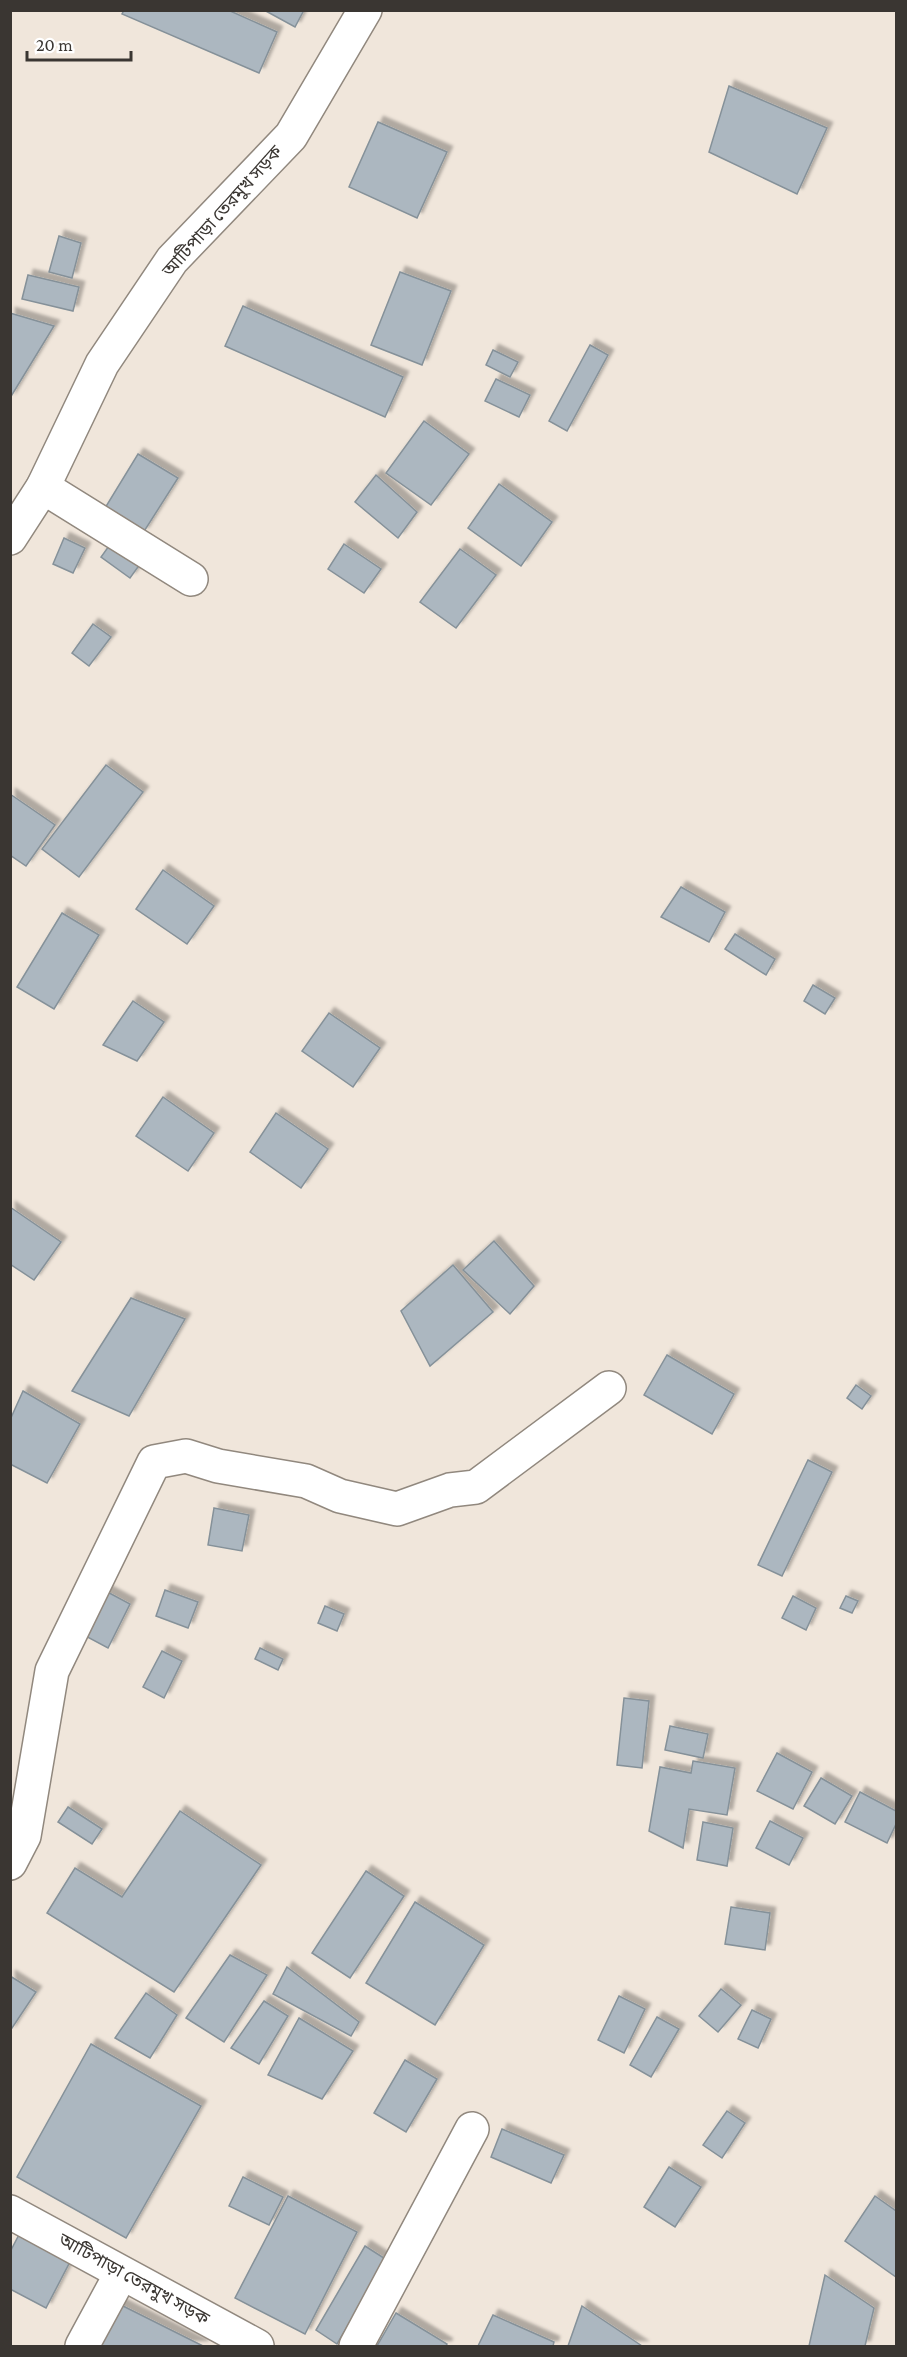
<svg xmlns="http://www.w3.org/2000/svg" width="907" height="2357" font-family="'Crimson Pro','Noto Sans Bengali',serif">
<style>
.building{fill:#acb7c0;stroke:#859199;stroke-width:1.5;filter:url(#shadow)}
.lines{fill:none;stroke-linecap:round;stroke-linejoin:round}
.minor-casing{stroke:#91887e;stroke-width:36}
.secondary-casing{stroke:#91887e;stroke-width:36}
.minor{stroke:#fff;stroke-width:33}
.secondary{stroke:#fff;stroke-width:33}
.labels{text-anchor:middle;stroke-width:4.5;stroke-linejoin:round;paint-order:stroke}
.street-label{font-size:18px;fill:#3a3632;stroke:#fff}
</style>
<defs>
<filter id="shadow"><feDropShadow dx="5.5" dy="-5.5" stdDeviation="1.5" flood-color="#0004"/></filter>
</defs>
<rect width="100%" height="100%" fill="#f0e6db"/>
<!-- building -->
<g class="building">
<polygon points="124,10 228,10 277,32 259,73 122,14"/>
<polygon points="264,10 304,10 295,27"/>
<polygon points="729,86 827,128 797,194 709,152"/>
<polygon points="378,122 447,152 417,218 349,187"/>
<polygon points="59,236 81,243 72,278 49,272"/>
<polygon points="400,272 451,291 422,365 371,345"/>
<polygon points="28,275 79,287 73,311 22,299"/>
<polygon points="243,306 403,377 385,417 225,346"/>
<polygon points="10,313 54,326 10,398"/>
<polygon points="590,345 608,355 567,431 549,421"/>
<polygon points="493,350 518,362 510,377 486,365"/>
<polygon points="496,379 530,395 519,417 485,401"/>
<polygon points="424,421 469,454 431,505 386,473"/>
<polygon points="138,454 178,478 143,533 105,508"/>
<polygon points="376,475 417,512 398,538 355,502"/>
<polygon points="499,484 552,522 521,566 468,528"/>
<polygon points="64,538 85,548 73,573 53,564"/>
<polygon points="114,539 143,560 130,578 101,557"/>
<polygon points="344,544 381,569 364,593 328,569"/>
<polygon points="460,549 496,575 456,628 420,602"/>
<polygon points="93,624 111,637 89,666 72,653"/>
<polygon points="106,765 143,792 79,877 42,849"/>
<polygon points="10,794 55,825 26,866 10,855"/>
<polygon points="163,870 214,906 187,944 136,909"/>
<polygon points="681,887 725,912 709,942 661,917"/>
<polygon points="62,913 99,935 54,1009 17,987"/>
<polygon points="735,934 775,959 766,975 725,949"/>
<polygon points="813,985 835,998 825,1014 804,1001"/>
<polygon points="133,1001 164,1022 137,1061 103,1045"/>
<polygon points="329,1013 380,1048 353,1087 302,1051"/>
<polygon points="163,1097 214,1133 188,1171 136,1136"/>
<polygon points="276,1113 328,1149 301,1188 250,1152"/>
<polygon points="10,1207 61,1242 34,1280 10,1264"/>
<polygon points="494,1241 534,1286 510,1314 463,1270"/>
<polygon points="453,1265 493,1312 430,1366 401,1311"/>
<polygon points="131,1298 185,1319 129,1416 72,1391"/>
<polygon points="667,1355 734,1394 712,1434 644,1395"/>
<polygon points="856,1385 871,1396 862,1409 847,1398"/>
<polygon points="23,1391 80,1424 47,1483 10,1464 10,1420"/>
<polygon points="808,1460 832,1472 782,1576 758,1565"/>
<polygon points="214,1508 249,1515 242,1551 208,1545"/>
<polygon points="100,1588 130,1604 108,1648 78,1632"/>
<polygon points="165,1590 198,1602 188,1628 156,1616"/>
<polygon points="793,1596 816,1608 806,1630 782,1618"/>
<polygon points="846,1596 858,1601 852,1613 840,1608"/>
<polygon points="325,1606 344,1614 337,1631 318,1623"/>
<polygon points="260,1648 283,1659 278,1670 255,1659"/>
<polygon points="162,1651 182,1661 164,1698 143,1687"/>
<polygon points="624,1698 649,1701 642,1768 617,1765"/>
<polygon points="670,1726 708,1734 703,1758 665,1750"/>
<polygon points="777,1753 812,1772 793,1809 757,1791"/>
<polygon points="693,1761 735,1768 727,1815 689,1809 683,1848 649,1831 660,1767 691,1773"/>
<polygon points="821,1778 852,1796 835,1824 804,1806"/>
<polygon points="860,1792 896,1811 896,1824 887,1843 845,1822"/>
<polygon points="68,1807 102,1829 92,1844 58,1822"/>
<polygon points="180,1811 261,1865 174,1992 47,1913 75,1868 122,1897"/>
<polygon points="770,1821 803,1838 789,1865 756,1848"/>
<polygon points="703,1822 733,1828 727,1866 697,1860"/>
<polygon points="366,1871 404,1896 350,1978 312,1953"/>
<polygon points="415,1902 484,1945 435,2025 366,1983"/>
<polygon points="731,1907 770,1913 765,1950 725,1944"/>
<polygon points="230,1955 267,1975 224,2042 186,2018"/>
<polygon points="287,1967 359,2022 351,2036 273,1994"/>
<polygon points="10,1976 36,1992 10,2031"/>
<polygon points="721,1989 741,2005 718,2032 699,2016"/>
<polygon points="146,1993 177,2015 150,2058 115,2038"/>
<polygon points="619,1996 645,2009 624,2053 598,2040"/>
<polygon points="264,2001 288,2016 259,2064 231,2048"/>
<polygon points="752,2010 771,2019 758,2048 738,2039"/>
<polygon points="657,2017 679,2029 651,2077 630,2065"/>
<polygon points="299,2018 353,2051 322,2099 268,2075"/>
<polygon points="91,2044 201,2106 126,2238 17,2177"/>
<polygon points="405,2060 437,2079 406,2132 374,2113"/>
<polygon points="727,2111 745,2123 722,2158 703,2145"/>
<polygon points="502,2129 564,2155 551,2183 491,2157"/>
<polygon points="669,2167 701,2187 675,2227 644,2207"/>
<polygon points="243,2177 283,2197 269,2225 229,2206"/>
<polygon points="288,2196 357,2232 305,2334 235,2298"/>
<polygon points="875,2196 896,2211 896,2277 845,2241"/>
<polygon points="22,2229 73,2256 46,2308 10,2289 10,2252"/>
<polygon points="365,2246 387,2260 337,2344 316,2330"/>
<polygon points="825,2275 874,2308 865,2346 809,2346"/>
<polygon points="117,2303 203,2346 95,2346"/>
<polygon points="582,2306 642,2346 568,2346"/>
<polygon points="396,2313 447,2344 446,2346 377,2346"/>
<polygon points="493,2315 554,2342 553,2346 478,2346"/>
</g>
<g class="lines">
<defs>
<g id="minor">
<polyline points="43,487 191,579"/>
<polyline points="10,538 43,487 102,364 172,260 291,136 365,10"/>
<polyline points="10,1863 24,1836 52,1671 154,1462 186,1456 218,1466 306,1481 340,1496 397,1509 450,1490 476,1487 609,1388"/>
<polyline points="82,2346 121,2274"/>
<polyline points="356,2346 472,2129"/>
</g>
<polyline id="secondary" points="10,2212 257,2346"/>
</defs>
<!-- minor casing -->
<use href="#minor" class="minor-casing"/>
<!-- secondary casing -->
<use href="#secondary" class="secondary-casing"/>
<!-- minor -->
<use href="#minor" class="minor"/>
<!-- secondary -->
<use href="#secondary" class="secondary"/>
</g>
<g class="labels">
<!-- street labels -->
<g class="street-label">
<text transform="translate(222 211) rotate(-48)" y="6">আটিপাড়া তেরমুখ সড়ক</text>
<text transform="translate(134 2279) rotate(29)" y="6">আটিপাড়া তেরমুখ সড়ক</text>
</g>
</g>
<!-- border -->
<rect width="907" height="2357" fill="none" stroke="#3a3632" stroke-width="24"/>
<!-- scale -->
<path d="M27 51v9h104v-9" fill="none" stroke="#3a3632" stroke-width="3"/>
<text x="36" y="51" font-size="18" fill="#3a3632" stroke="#ffffff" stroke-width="4.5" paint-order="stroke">20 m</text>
</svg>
